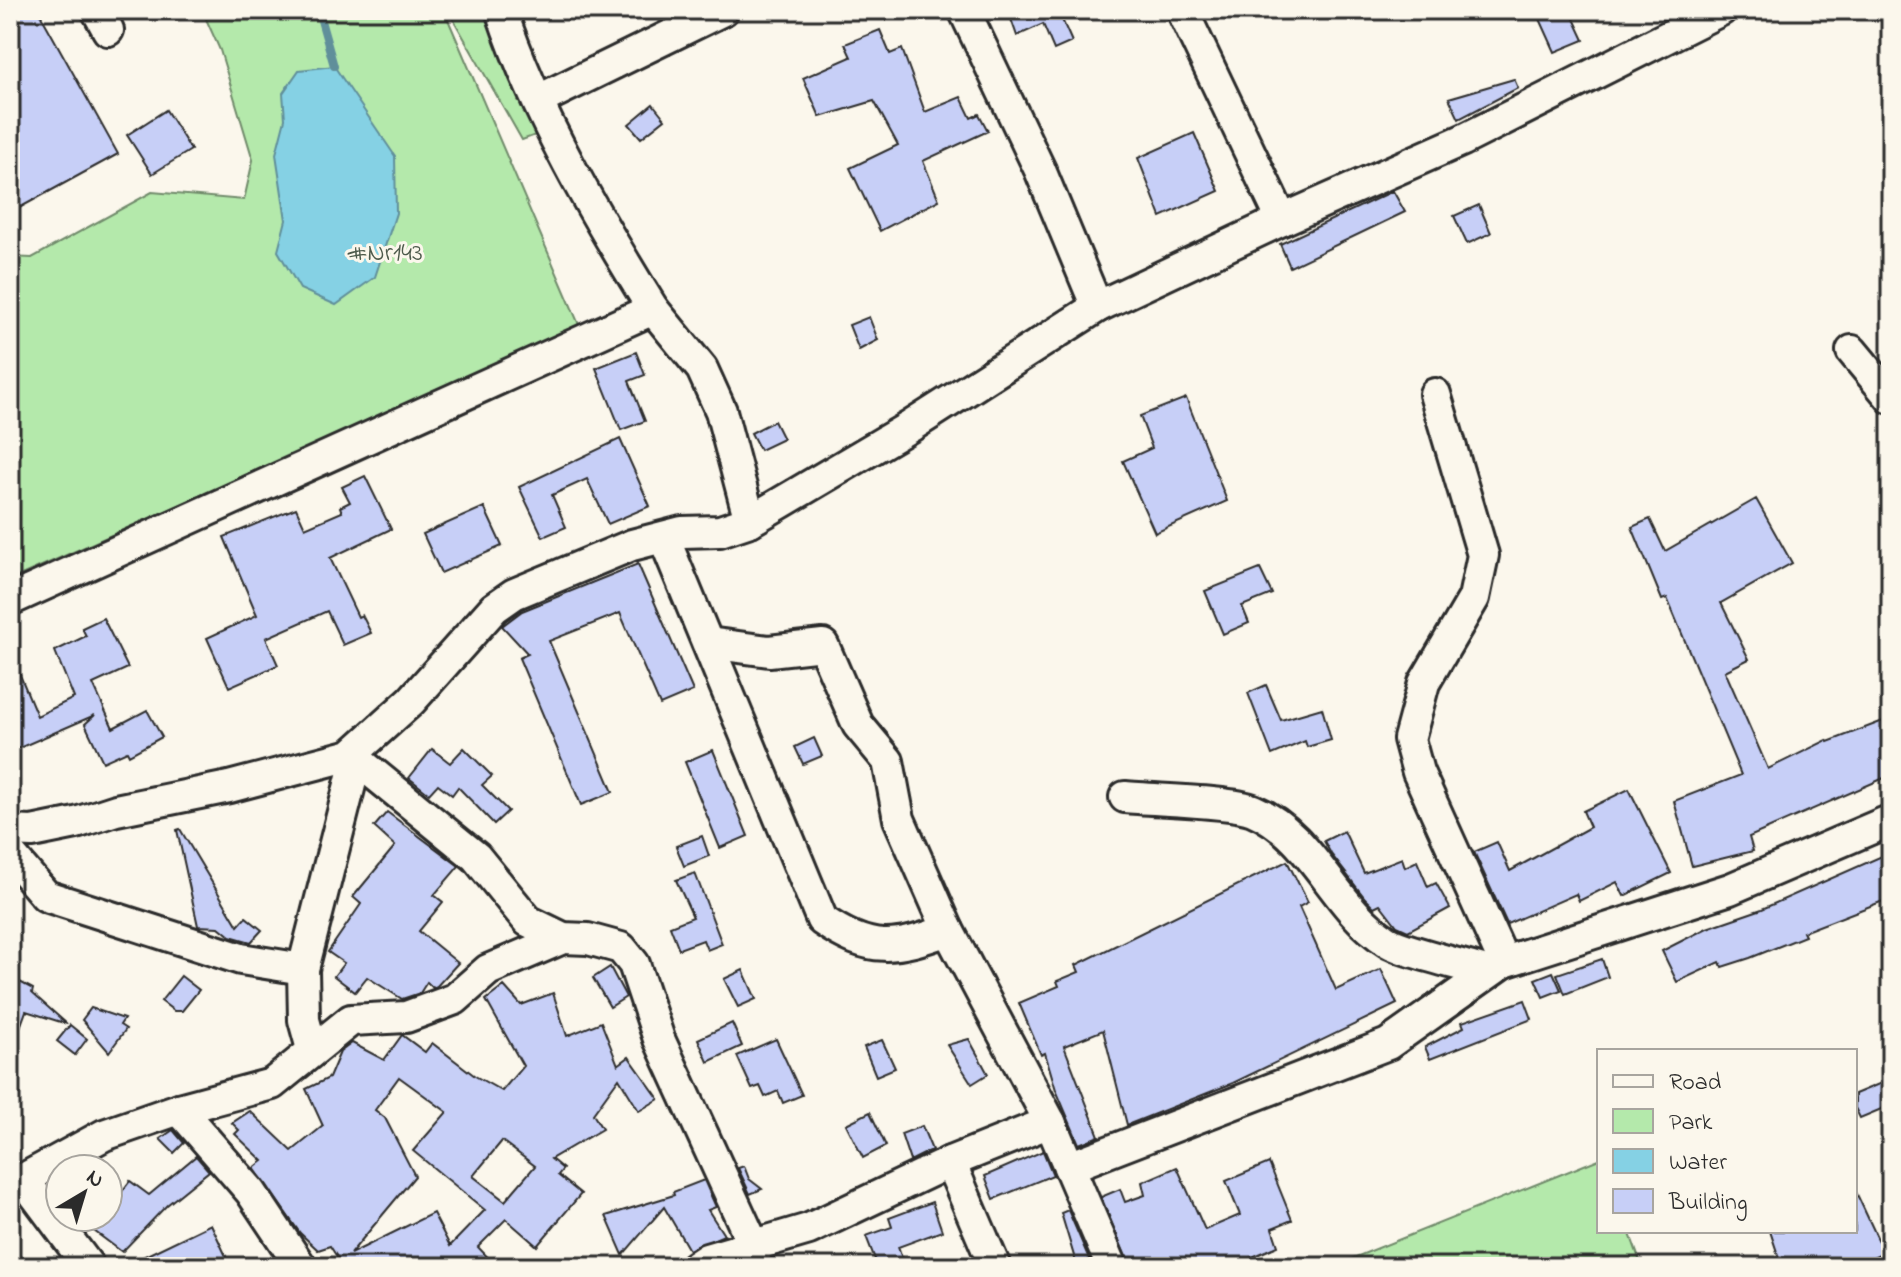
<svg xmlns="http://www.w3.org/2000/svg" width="1901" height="1277" font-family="'Indie Flower',sans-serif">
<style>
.green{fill:#b4e9ab;stroke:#708a6b;stroke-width:2}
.water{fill:#85d1e4;stroke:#618f9a;stroke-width:2}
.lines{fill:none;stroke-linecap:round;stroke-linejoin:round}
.stream{stroke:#618f9a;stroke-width:8}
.building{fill:#c7cff7;stroke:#2b2b2b;stroke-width:2;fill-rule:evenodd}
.minor-casing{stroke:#2b2b2b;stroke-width:36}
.minor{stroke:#fbf7ec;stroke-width:30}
.labels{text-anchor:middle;stroke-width:6;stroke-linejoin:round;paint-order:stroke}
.park-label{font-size:26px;fill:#4d5a4b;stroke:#fbf7ec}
</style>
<rect width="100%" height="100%" fill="#fbf7ec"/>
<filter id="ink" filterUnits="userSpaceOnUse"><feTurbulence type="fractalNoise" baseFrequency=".0125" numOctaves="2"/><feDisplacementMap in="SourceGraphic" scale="16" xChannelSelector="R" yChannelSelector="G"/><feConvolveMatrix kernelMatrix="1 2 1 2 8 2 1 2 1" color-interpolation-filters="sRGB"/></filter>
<g filter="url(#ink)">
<!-- green -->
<g class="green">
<polygon points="202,10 444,10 580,327 10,580 10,257 32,258 152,192 244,200 253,160 220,50"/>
<polygon points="448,10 495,10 544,132 522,140"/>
<polygon points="1599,1159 1599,1231 1629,1231 1642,1267 1331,1267"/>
</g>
<!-- water -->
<polygon class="water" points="334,66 395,156 396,213 375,277 336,305 300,289 278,251 286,220 276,154 285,119 283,93 299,70"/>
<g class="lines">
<!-- stream -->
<polyline class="stream" points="318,10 334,66"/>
</g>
<!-- building -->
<g class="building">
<polygon points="10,10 38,10 118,154 10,213"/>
<polygon points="1025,10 1071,10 1060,15 1072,42 1054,50 1043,24 1017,36 1010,16"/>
<polygon points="1536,10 1570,10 1584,40 1555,52"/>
<polygon points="880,30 890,54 902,49 925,112 961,97 971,118 979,114 988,131 923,161 939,200 880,231 850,168 898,145 874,101 820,117 803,78 851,57 845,44"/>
<polygon points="1514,79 1518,88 1459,119 1449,98"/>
<polygon points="653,104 665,119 641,138 629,124"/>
<polygon points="166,110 191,150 152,174 127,135"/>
<polygon points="1194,133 1219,191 1161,217 1138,158"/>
<polygon points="1393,191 1405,212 1290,267 1280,244"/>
<polygon points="1479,205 1491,233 1467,244 1454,216"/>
<polygon points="869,317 878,340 859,350 849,325"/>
<polygon points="636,352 645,375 629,381 645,421 621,430 596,368"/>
<polygon points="1186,398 1227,501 1155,533 1123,461 1152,448 1140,416"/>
<polygon points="774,421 783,439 760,450 751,433"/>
<polygon points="620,439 650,506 608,524 587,479 552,495 566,527 543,537 519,487"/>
<polygon points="365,476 391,529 330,558 358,617 362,615 371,633 343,645 327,611 266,638 278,665 229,687 207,638 257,615 224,537 296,508 305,528 342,512 340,507 350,502 342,487"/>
<polygon points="1756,499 1792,563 1721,603 1749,659 1725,671 1768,769 1827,740 1828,742 1891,718 1891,775 1749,837 1753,851 1692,866 1674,801 1741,775 1667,598 1662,600 1632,527 1650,519 1665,551"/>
<polygon points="484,507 502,546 441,573 423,534"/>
<polygon points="638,564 693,691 660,705 620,613 549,641 613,792 581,805 519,658 528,654 502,626 522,611"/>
<polygon points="1260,569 1272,594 1242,606 1249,623 1223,634 1205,591"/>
<polygon points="103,618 128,668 93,684 113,728 147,710 162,737 129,755 127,751 103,762 85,724 95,715 10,752 10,651 37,716 74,698 55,651 86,636 82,628"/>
<polygon points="1266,685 1281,720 1322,708 1331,740 1307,747 1305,741 1272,755 1248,693"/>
<polygon points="814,738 822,756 803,764 795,747"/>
<polygon points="464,748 492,776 482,785 508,811 494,824 458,787 452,795 438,784 429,794 409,778 432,749 450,763"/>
<polygon points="713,750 748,836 720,848 685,762"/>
<polygon points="1629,789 1671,873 1624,896 1617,882 1579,901 1576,894 1507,924 1474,852 1497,842 1510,871 1590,827 1583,811"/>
<polygon points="387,812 459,866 434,895 443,902 419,931 458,963 437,986 433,988 427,982 420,993 402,999 367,977 355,992 334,976 344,963 328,952 361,904 353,897 395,846 374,827"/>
<polygon points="180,829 238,926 246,917 262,930 251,942 230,936 219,927 198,926 177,830"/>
<polygon points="1344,831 1364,873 1402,858 1405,867 1417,861 1428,887 1436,883 1450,908 1408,931 1397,926 1380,904 1374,907 1365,898 1331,854 1324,841"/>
<polygon points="702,836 709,856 684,866 676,846"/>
<polygon points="1891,852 1891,898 1803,932 1805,936 1750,958 1722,967 1720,962 1677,982 1662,951 1707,928 1762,909"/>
<polygon points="1287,861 1308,902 1299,907 1336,990 1381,969 1397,1004 1233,1083 1127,1125 1103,1030 1064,1046 1099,1136 1079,1144 1056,1090 1045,1053 1041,1055 1019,1003 1059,986 1057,981 1079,972 1076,965"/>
<polygon points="695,873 722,944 707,950 703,940 679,949 670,926 693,917 676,880"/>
<polygon points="1602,959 1608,977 1565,994 1557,974"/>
<polygon points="610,967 626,997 610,1007 593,978"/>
<polygon points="743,970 756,999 738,1007 724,979"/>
<polygon points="1553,972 1561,990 1543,997 1535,979"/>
<polygon points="181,976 199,990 182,1011 174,1011 161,1001"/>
<polygon points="16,980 33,989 32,993 67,1024 26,1011 14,1044 10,1042 10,998"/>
<path d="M504,986L521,1005L553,993L567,1036L601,1022L618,1065L629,1057L659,1099L639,1111L619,1078L593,1114L602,1129L551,1159L563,1169L558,1175L581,1194L537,1246L506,1219L478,1247L497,1267H324L339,1260L330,1246L318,1250L300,1233L254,1168L263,1161L235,1134L239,1130L232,1123L250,1111L292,1151L323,1126L306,1089L329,1078L340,1052L352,1043L384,1060L402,1035L425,1052L432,1043L475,1076L502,1091L523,1066L486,1000ZM399,1077L447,1112L413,1151L485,1210L450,1246L433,1213L350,1254L415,1176L385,1118L375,1110ZM502,1141L535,1166L505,1201L473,1176Z"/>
<polygon points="1525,1000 1532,1019 1430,1059 1425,1047 1464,1027 1462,1022"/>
<polygon points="91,1008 124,1019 120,1025 126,1029 109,1052 82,1020"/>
<polygon points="732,1023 742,1046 708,1062 698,1039"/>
<polygon points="70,1025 87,1039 75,1055 57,1041"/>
<polygon points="776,1039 802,1095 783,1103 778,1091 765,1097 760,1086 752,1089 737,1056"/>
<polygon points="969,1039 988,1074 972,1084 947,1045"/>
<polygon points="882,1040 895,1068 876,1076 864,1047"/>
<polygon points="1891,1079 1891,1105 1860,1118 1855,1108 1855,1094"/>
<polygon points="870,1112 886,1146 863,1158 846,1124"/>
<polygon points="922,1126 932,1150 910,1161 901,1134"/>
<polygon points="173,1130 184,1143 174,1153 160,1139"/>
<polygon points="1043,1151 1053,1175 994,1199 985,1176"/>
<polygon points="196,1156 209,1171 167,1205 122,1252 90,1228 98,1217 108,1217 108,1185 120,1194 130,1181 149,1195"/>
<polygon points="1269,1163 1292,1220 1272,1228 1278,1246 1229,1267 1130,1267 1101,1197 1120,1189 1125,1202 1145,1195 1142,1182 1177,1167 1205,1230 1240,1215 1226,1181"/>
<polygon points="744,1166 749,1179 762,1189 750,1194 738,1168"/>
<polygon points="704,1180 716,1207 708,1210 724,1235 689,1250 664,1207 623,1255 606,1216 674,1195 673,1192"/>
<polygon points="1855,1190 1884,1252 1851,1267 1782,1267 1770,1231 1855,1231"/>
<polygon points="932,1202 942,1231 898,1247 905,1267 878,1267 866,1236 892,1227 889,1218"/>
<polygon points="1068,1210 1090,1261 1077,1266 1061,1213"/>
<polygon points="211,1224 231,1267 122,1267"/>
</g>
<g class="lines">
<defs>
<g id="minor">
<polyline points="97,10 108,30"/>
<polyline points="964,10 1040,170 1097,307"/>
<polyline points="1182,10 1282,220"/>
<polyline points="539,100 723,10"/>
<polyline points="653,309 702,369 721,411 750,521"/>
<polyline points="1852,351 1891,398"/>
<polyline points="1435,394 1483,555 1474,598 1424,683 1409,739 1418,772 1504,962"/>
<path d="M664,538L822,920C871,954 895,949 948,930L1050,1122"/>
<path d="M10,600L653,309C596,217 535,113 501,10"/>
<polyline points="708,643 769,651 823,645 858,725 888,761 899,819 948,930"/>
<polyline points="351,755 476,857 528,921 563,938 588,939 621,948 634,964 659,1039 753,1244 756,1267"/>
<path d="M1125,797C1153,800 1232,801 1253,810C1314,836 1333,907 1387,941C1401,951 1465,965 1486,972"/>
<polyline points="10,831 32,832 76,823 116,810 229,787 351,755 411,701 494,608 514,594 632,545 682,532 720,531 750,521 911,426 1097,307 1282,220 1463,140 1721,10"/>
<polyline points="10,854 46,896 241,959 303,969"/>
<polyline points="312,1049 304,1020 303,969 356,761"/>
<polyline points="179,1109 251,1192 301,1267"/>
<polyline points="950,1162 995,1267"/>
<polyline points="1069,1167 1388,1044 1504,962 1730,889 1891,820"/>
<polyline points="20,1181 30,1188 89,1267"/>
<polyline points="10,1183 20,1181 104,1135 179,1109 272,1084 351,1020 406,1017 455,999 488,970 563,938"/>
<polyline points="695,1267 707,1259 809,1229 950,1162 1050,1122 1112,1267"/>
</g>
</defs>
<!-- minor casing -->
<use href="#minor" class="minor-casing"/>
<!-- minor -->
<use href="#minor" class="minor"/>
</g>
</g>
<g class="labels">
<!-- park labels -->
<g class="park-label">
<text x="385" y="260">#Nr143</text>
</g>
</g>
<!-- margin -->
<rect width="1901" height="1277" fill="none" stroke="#fbf7ec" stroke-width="40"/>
<rect x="20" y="20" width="1861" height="1237" fill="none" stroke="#2b2b2b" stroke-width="3" filter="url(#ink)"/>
<!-- legend -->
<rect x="1597" y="1049" width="260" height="184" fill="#fbf7ec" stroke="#a8a59f" stroke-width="2"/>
<rect x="1613" y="1075" width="40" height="12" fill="#fbf7ec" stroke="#a8a59f" stroke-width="2"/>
<text x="1669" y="1089" font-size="24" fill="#2b2b2b">Road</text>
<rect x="1613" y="1109" width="40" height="24" fill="#b4e9ab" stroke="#a8a59f" stroke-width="2"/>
<text x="1669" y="1129" font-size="24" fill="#2b2b2b">Park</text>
<rect x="1613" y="1149" width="40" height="24" fill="#85d1e4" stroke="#a8a59f" stroke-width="2"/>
<text x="1669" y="1169" font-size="24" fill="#2b2b2b">Water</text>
<rect x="1613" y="1189" width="40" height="24" fill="#c7cff7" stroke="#a8a59f" stroke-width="2"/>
<text x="1669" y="1209" font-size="24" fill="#2b2b2b">Building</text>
<!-- north arrow -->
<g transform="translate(84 1193) rotate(38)"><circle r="38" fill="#fbf7ec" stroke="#a8a59f" stroke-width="2"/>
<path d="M0-6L14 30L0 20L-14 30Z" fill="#2b2b2b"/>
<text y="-12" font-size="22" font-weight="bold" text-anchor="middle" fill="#2b2b2b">N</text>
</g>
</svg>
